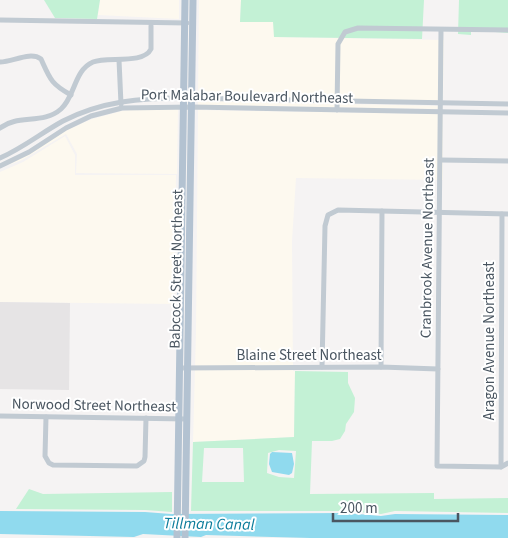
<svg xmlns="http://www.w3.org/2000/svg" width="508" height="538" font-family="'Source Sans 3',sans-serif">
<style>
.commercial{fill:#fdf9ef}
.education{fill:#e6e4e5}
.green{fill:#c3f1d5;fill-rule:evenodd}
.water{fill:#90daee}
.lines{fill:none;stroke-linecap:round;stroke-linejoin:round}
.minor{stroke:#c1cad2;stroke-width:5}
.major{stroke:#b3c2d1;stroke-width:7}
.labels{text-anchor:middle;stroke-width:4;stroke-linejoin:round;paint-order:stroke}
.street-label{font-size:15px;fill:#4a5661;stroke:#fff}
.water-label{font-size:16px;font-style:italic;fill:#0c7c9b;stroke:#fff}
</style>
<rect width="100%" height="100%" fill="#f5f3f3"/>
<!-- commercial -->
<g class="commercial">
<polygon points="100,0 179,0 179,19 98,15"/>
<polygon points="199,0 241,0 240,22 274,21 274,37 444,40 443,101 198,96"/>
<polygon points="198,101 443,106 443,109 198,105"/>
<polygon points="137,109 178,109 177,174 76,173 77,154 66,134 22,160 9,165 67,130 92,119 122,111"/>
<polygon points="198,110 443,114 443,180 296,178 292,241 293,371 295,371 294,437 193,442 196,332"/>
<polygon points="65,136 75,155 75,175 176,175 174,304 0,302 0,172 23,162"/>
</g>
<!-- education -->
<polygon class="education" points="0,302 70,303 69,390 0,389"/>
<!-- green -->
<g class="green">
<polygon points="44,0 100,0 97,19 55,18"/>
<polygon points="241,0 424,0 422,39 274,37 273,22 240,22"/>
<polygon points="459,0 508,0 508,33 471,30 471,35 458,34"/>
<path d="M295,371L348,372V383L355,398L354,412L346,424L345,431L340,439L332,441H312L310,494L434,493V499L508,498V513L395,511L381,514L346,511H191L193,442L294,437ZM204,448H243L244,482H202ZM279,450L296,451L294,478L279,477L267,473L268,453Z"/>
<polygon points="29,489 43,494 172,492 172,512 145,510 16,509"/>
</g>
<!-- water -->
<g class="water">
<polygon points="272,452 292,453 294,464 292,473 289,475 272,472 269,464 270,454"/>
<polygon points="0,511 145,512 171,514 346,513 381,516 395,514 508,515 508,538 310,538 206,535 201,537 143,534 134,537 0,534"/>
</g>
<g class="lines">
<!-- minor -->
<g class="minor">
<polyline points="0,20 187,23"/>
<polyline points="441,30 437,466 501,467 508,463"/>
<polyline points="119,60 121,104"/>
<path d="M0,62C13,62 30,51 41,59C50,79 51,84 71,95"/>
<polyline points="337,110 338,44 345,32 358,28 508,30"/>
<path d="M0,128C18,114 43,125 61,109C75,97 74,70 93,62C107,56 143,65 151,49V26"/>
<path d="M0,158C23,148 41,133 63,121C102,101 141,98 183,98L508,104"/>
<polyline points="441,160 508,161"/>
<polyline points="0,166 29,152 66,128 91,116 122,108 193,107 508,113"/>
<polyline points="322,367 325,226 328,215 338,210 508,214"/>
<polyline points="381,367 382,211"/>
<polyline points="179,368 381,367 438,369"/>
<polyline points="0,416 187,419"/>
<polyline points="46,417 45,456 49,463 53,465 137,466 144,461 145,457 146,418"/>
<polyline points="501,467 502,214"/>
</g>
<!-- major -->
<g class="major">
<polyline points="177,538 185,0"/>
<polyline points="185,538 193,0"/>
</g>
</g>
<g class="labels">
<!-- street labels -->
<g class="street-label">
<text transform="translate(247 96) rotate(1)" y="5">Port Malabar Boulevard Northeast</text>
<text transform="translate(427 248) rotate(-89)" y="5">Cranbrook Avenue Northeast</text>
<text transform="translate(176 269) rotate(-89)" y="5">Babcock Street Northeast</text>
<text transform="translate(489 341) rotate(-90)" y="5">Aragon Avenue Northeast</text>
<text x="309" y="360">Blaine Street Northeast</text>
<text transform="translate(94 405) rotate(1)" y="5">Norwood Street Northeast</text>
</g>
<!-- water labels -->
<g class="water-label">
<text transform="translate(209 523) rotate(1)" y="6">Tillman Canal</text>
</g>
</g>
<!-- scale -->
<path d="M333 513v8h125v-8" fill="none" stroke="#4a5661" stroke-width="2.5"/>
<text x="340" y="513" font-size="15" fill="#4a5661" stroke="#ffffff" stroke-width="4" paint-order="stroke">200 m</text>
</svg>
